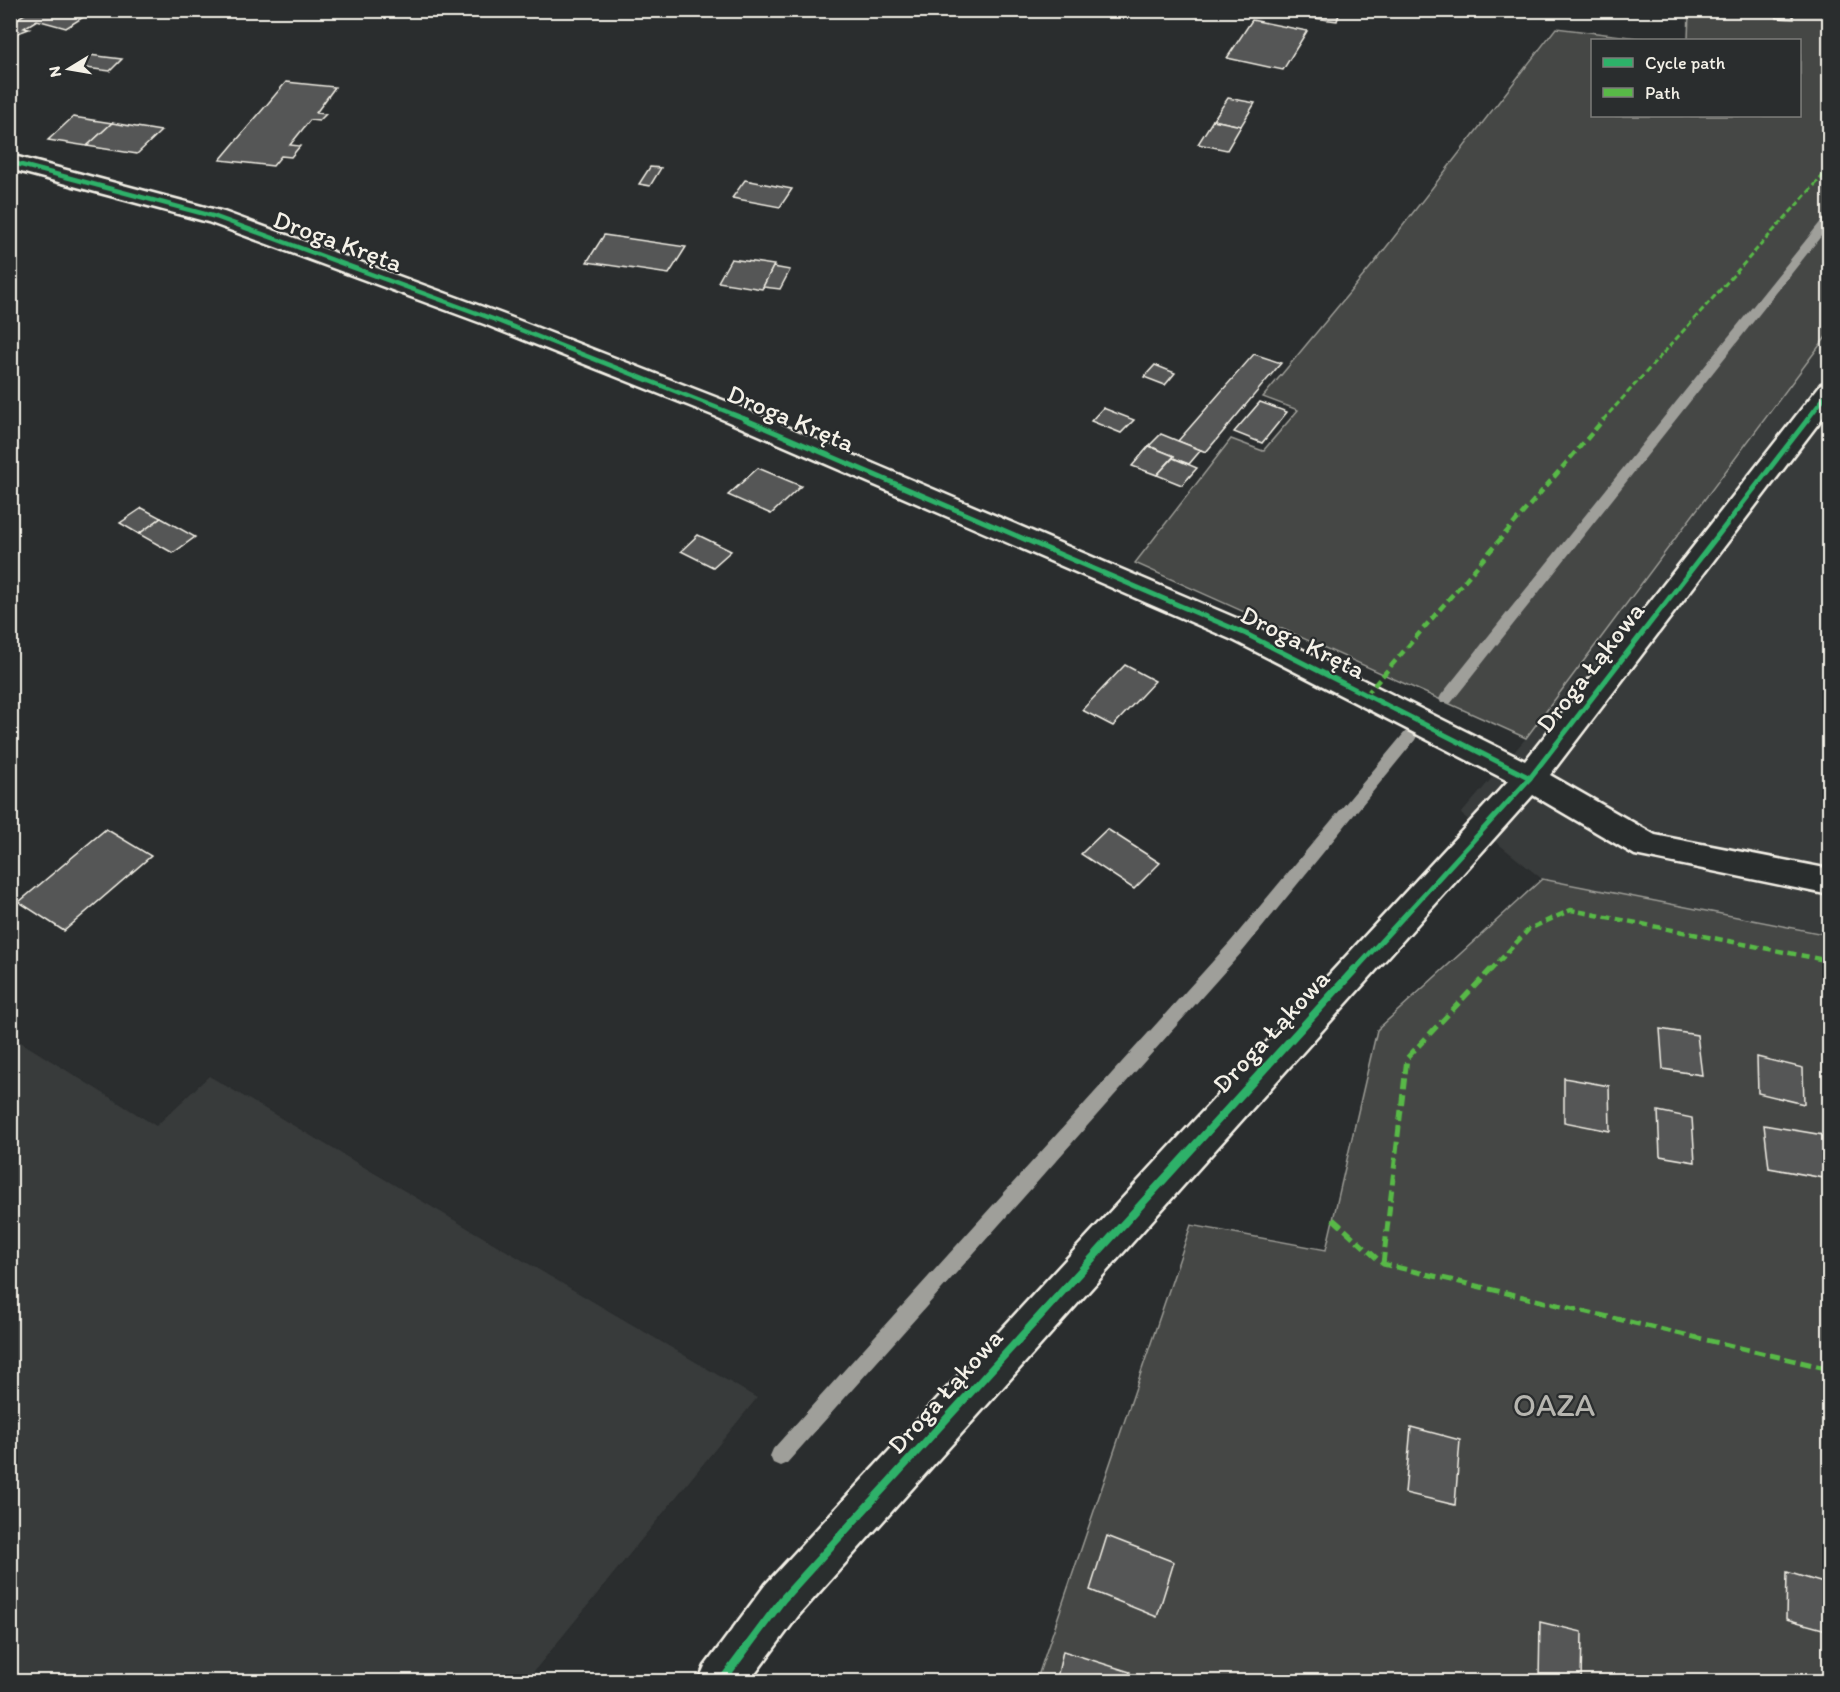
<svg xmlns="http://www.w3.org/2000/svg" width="1840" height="1692" font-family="Itim,sans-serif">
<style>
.built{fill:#373a3a}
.green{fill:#444645;stroke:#9c9c96;stroke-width:1.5}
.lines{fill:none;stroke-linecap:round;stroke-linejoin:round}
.stream{fill:#9f9f9a;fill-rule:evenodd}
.building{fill:#555756;stroke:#f4f1e8;stroke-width:1.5}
.minor-casing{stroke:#f4f1e8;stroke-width:5}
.minor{fill:#2a2d2e;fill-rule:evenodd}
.quiet-far2{stroke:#58b947;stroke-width:3;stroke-dasharray:6 3;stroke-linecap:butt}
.quiet-far1{stroke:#58b947;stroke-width:4.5;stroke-dasharray:8 4.5;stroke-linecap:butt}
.quiet{stroke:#58b947;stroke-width:5;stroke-dasharray:11 5;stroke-linecap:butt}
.cycleway-far2-casing{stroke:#2a2d2e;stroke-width:8}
.cycleway-far1-casing{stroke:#2a2d2e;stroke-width:9}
.cycleway-casing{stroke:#2a2d2e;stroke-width:11}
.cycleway-far2{stroke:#2db169;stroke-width:4.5}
.cycleway-far1{stroke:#2db169;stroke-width:5}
.cycleway{stroke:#2db169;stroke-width:8}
.labels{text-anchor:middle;stroke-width:4.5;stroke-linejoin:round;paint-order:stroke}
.street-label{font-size:26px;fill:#f4f1e8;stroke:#2a2d2e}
.near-park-label{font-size:32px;fill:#b6b5af;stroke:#2a2d2e}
</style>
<rect width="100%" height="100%" fill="#2a2d2e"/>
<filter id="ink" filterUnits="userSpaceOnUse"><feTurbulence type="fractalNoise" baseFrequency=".0167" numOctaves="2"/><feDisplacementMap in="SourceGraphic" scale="12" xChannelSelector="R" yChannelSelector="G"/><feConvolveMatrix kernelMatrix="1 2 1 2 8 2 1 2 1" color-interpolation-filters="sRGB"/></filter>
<g filter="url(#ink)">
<!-- built -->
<g class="built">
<polygon points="1829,333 1829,935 1542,879 1461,814 1526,738"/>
<polygon points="11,1036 156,1126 209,1076 757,1398 526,1681 11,1681"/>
</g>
<!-- green -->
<g class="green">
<polygon points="1689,11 1829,11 1829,333 1526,738 1135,563 1231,439 1263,451 1298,410 1263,397 1374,263 1556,28 1654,40 1592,40 1592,116 1800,116 1800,40 1688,40"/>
<polygon points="1542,879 1829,935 1829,1681 1036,1682 1191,1225 1326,1250 1377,1030"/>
</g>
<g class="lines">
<!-- stream -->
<g class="stream">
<polygon points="1830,214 1830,225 1451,703 1441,703 1439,699 1441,695 1826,215"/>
<polygon points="1410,731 1415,732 1417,736 1415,740 1243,951 787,1463 780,1466 773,1463 770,1456 773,1449 1231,941 1405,732"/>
</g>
</g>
<!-- building -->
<g class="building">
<polygon points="31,10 64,10 85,16 66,28 37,20 24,28 29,29 10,36 10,23"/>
<polygon points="1248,10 1333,10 1340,11 1337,21"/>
<polygon points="1775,10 1791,10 1794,19 1777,18"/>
<polygon points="1252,20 1307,31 1283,70 1227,58"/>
<polygon points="89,55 122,59 110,71 77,67"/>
<polygon points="286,82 335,87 316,113 326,114 319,121 310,120 290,145 300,146 291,157 281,156 273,166 220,160"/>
<polygon points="1228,98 1255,103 1241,126 1213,120"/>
<polygon points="73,117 112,123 87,146 48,140"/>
<polygon points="1213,120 1241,126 1227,150 1198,144"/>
<polygon points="112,123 161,131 137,154 87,146"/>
<polygon points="650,167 661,168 650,186 639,184"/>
<polygon points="745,180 792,189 780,207 732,198"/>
<polygon points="604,235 686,247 669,274 587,262"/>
<polygon points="731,259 774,265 762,289 718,282"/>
<polygon points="773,267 790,270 780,289 763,287"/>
<polygon points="1254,354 1281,363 1206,452 1178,441"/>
<polygon points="1155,365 1175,373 1165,385 1144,377"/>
<polygon points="1260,402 1287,412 1262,443 1234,432"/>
<polygon points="1103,408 1134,420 1121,433 1091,421"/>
<polygon points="1161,434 1178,441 1201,450 1189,464 1173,458 1174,456 1149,446"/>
<polygon points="1149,446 1174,456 1157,475 1132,466"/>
<polygon points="1173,458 1197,468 1182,485 1157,475"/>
<polygon points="758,468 801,486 771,514 728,495"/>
<polygon points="142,508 161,518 139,534 120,523"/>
<polygon points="161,518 195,537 173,553 139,534"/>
<polygon points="698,535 731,551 713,567 681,551"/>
<polygon points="1125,665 1155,681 1113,726 1082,710"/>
<polygon points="106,829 151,856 64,931 19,902"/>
<polygon points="1107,829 1160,863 1134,889 1081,854"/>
<polygon points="1660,1029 1697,1035 1702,1075 1663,1069"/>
<polygon points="1757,1057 1803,1068 1804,1104 1758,1093"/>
<polygon points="1564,1078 1609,1086 1610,1131 1564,1122"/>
<polygon points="1658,1111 1692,1118 1695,1162 1660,1156"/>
<polygon points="1764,1125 1823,1135 1829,1179 1769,1168"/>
<polygon points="1411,1427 1460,1440 1455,1505 1405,1493"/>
<polygon points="1107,1536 1174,1562 1157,1617 1090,1590"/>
<polygon points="1787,1572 1830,1585 1830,1631 1786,1619"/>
<polygon points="1540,1622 1582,1632 1581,1682 1539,1682"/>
<polygon points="1063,1651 1130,1672 1128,1682 1056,1682"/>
</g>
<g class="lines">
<defs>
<polygon id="minor" points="10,155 224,212 502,314 733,404 1257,627 1525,761 1821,384 1830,382 1830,408 1550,775 1655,835 1830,869 1830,895 1635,855 1533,795 798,1616 749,1682 698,1682 705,1666 766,1584 1508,781 1235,641 715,416 484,324 208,222 10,169"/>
</defs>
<!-- minor casing -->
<use href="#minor" class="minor-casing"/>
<!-- minor -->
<use href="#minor" class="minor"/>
<!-- quiet-far2 -->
<g class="quiet-far2">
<polyline points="1822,10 1830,30"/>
<polyline points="1603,420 1830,168"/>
</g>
<!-- quiet-far1 -->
<g class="quiet-far1">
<polyline points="1366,695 1604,419"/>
<polyline points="1490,971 1529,929 1571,910 1830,961"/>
</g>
<!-- quiet -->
<g class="quiet">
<polyline points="1333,1219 1383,1264 1830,1369"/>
<polyline points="1383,1264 1407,1058 1491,969"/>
</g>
<defs>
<g id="cycleway-far2">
<polyline points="10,162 216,217 493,319 748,420"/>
<polyline points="1807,420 1830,390"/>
</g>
<g id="cycleway-far1">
<polyline points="744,419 1246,634 1530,778"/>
<polyline points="1354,971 1530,778 1808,419"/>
</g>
<polyline id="cycleway" points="721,1682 782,1600 1355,969"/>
</defs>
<!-- cycleway-far2 casing -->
<use href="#cycleway-far2" class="cycleway-far2-casing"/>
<!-- cycleway-far1 casing -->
<use href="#cycleway-far1" class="cycleway-far1-casing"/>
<!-- cycleway casing -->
<use href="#cycleway" class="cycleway-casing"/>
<!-- cycleway-far2 -->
<use href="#cycleway-far2" class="cycleway-far2"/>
<!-- cycleway-far1 -->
<use href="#cycleway-far1" class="cycleway-far1"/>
<!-- cycleway -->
<use href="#cycleway" class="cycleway"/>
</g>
</g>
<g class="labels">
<!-- street labels -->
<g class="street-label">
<text transform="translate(338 241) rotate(20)" y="9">Droga Kręta</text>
<text transform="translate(791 418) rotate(23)" y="9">Droga Kręta</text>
<text transform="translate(1303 642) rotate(26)" y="9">Droga Kręta</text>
<text transform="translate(1590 667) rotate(-52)" y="9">Droga Łąkowa</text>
<text transform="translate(1271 1031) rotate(-47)" y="9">Droga Łąkowa</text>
<text transform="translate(945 1391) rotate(-48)" y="9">Droga Łąkowa</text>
</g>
<!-- near-park labels -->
<g class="near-park-label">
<text x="1554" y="1416">OAZA</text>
</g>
</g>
<!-- margin -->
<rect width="1840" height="1692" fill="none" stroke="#2a2d2e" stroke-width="36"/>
<rect x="18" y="18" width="1804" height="1656" fill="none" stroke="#f4f1e8" stroke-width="2" filter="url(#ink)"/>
<!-- legend -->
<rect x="1591" y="39" width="210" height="78" fill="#2a2d2e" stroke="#7b7b78" stroke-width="1.5"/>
<rect x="1603" y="58" width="30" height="9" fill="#2db169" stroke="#7b7b78" stroke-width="1.5"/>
<text x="1645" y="69" font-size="18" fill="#f4f1e8">Cycle path</text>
<rect x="1603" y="88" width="30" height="9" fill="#58b947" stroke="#7b7b78" stroke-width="1.5"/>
<text x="1645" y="99" font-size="18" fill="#f4f1e8">Path</text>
<!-- north arrow -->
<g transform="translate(69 69) rotate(259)" stroke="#2a2d2e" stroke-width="4.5" paint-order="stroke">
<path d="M0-4.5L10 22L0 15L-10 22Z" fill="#f4f1e8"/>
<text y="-9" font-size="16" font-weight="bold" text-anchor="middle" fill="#f4f1e8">N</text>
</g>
</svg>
